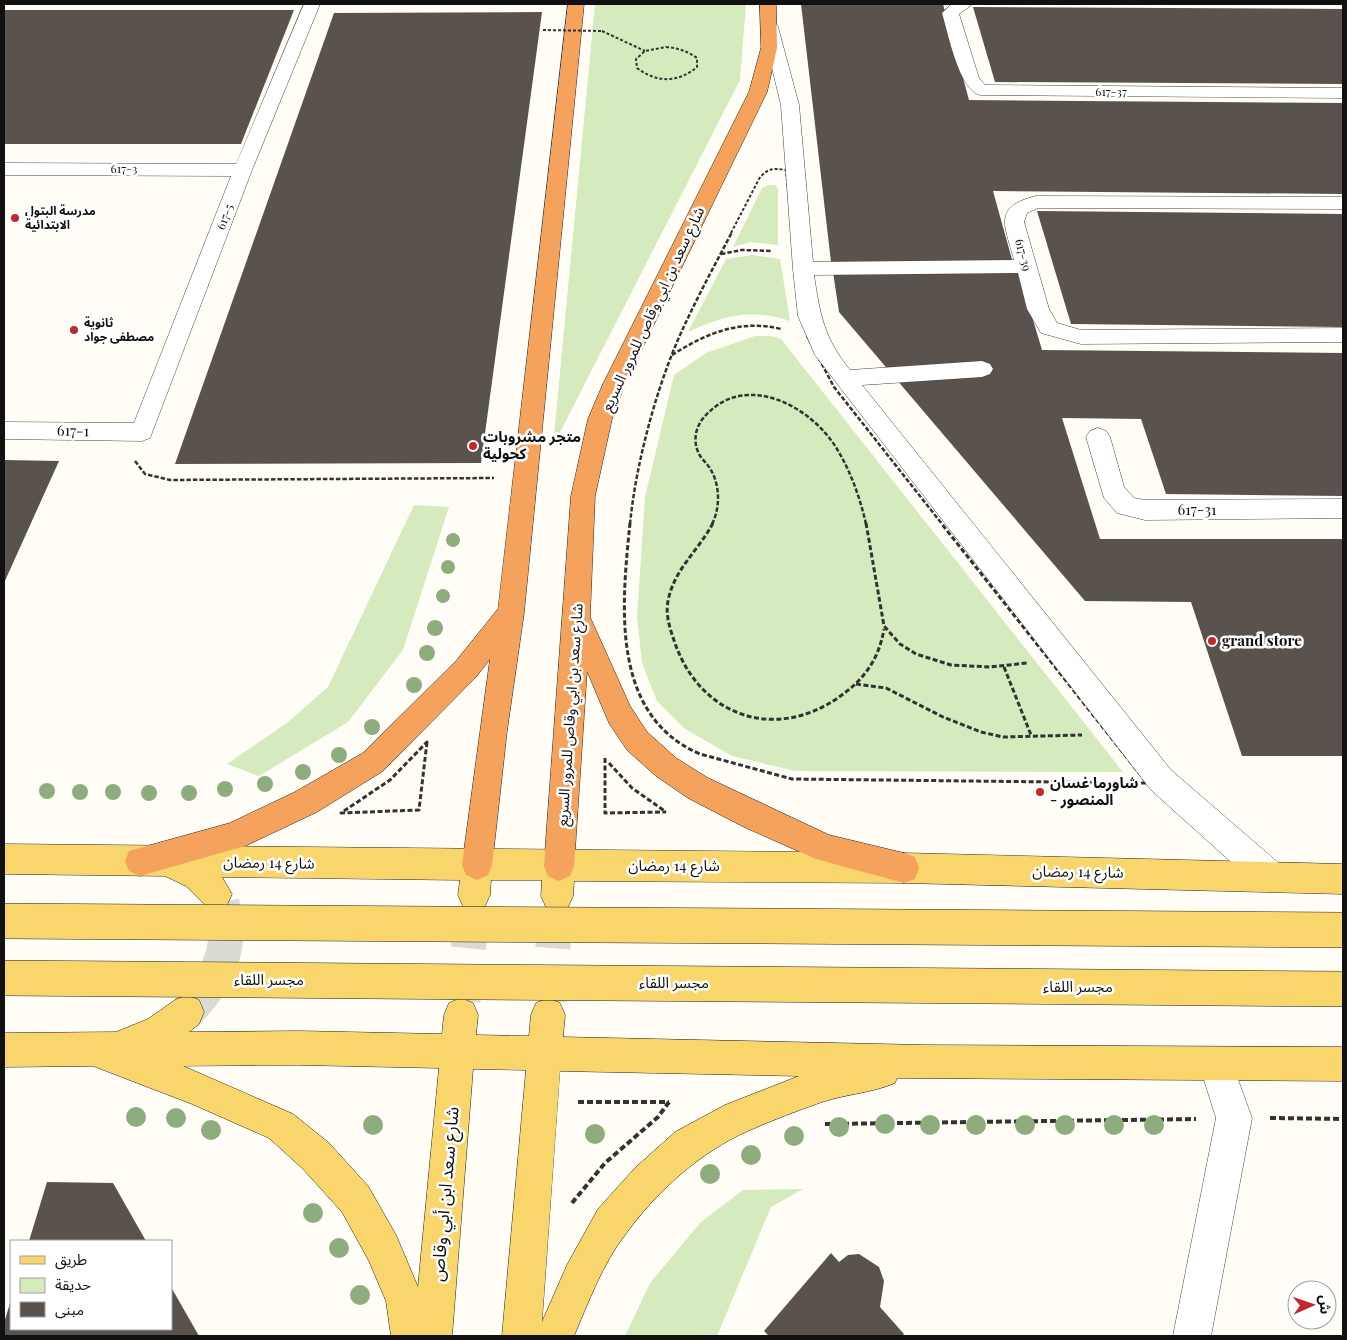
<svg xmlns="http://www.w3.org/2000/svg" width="1347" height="1340" font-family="'Playfair Display','Noto Sans Arabic',serif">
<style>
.green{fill:#d5ebbd}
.building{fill:#5a524d}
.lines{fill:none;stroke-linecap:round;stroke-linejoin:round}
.major-tunnel{stroke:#dbdad3;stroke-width:35;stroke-dasharray:35 18;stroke-linecap:butt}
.minor-casing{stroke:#444;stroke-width:1}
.major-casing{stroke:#222;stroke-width:1}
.highway-casing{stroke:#222;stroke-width:1}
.path-far3{stroke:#333;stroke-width:2;stroke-dasharray:3 2;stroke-linecap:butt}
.path-far2{stroke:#333;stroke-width:2.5;stroke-dasharray:4.5 2;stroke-linecap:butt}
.path-far1{stroke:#333;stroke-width:3;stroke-dasharray:5 2.5;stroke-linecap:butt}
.path{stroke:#333;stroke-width:4;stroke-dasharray:6 3;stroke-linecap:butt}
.minor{fill:#fff;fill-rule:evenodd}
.major{fill:#f9d66b;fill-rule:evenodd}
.highway{fill:#f5a25d;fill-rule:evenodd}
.major-bridge-casing{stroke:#222;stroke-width:36;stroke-linecap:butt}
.path-bridge{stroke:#333;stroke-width:2;stroke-dasharray:3 2;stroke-linecap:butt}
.major-bridge{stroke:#f9d66b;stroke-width:35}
.tree{fill:#8dad7f}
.poi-dot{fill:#c4262e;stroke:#fff;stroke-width:2}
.labels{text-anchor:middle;stroke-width:5;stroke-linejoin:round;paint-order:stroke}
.far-street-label{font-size:12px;fill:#111;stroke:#fff}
.far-poi-label{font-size:12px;font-weight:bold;fill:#111;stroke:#fff;text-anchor:start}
.street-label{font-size:15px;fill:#111;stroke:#fff}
.poi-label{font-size:15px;font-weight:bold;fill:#111;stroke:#fff;text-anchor:start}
.near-street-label{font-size:18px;fill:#111;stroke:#fff}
</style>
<rect width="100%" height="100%" fill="#fffdf5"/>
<!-- green -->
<g class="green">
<polygon points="595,4 746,4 740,80 553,446"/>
<polygon points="768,185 775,185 778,189 778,245 751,242 733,247 762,188"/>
<path d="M752,255L780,259L790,321C750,308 726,315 688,332L726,259Z"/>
<polygon points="755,336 771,336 781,339 1123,772 795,771 732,756 685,729 657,701 642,663 637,617 645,497 674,375 706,353"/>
<polygon points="414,505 449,507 403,650 348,722 259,776 227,764 288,722 328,687"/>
<polygon points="803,1189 771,1207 717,1336 625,1336 650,1283 701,1222 743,1190"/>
</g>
<!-- building -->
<g class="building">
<polygon points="801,4 943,4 969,100 1343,103 1343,194 993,191 1013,263 831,262"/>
<polygon points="973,7 1343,9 1343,84 995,82"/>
<polygon points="4,10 294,10 241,144 4,144"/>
<polygon points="542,12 481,463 175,464 334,13"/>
<polygon points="1037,211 1343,214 1343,327 1071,324"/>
<polygon points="833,272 1019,273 1042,350 1343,353 1343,496 1166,494 1141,419 1062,418 1100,539 1343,539 1343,756 1242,756 1191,602 1085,601 839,312"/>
<polygon points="4,460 59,461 4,583"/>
<polygon points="47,1182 113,1183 146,1241 29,1241"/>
<polygon points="831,1253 839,1262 848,1255 859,1254 879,1267 884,1281 880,1307 904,1334 902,1336 769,1336 764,1331"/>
<polygon points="171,1287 199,1336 4,1336 4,1323 11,1300 11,1329 171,1329"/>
</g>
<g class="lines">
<!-- major-tunnel -->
<g class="major-tunnel">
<polyline points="463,1001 473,904"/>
<polyline points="549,1001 556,905"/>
<path d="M187,1012C218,980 234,947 222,903"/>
</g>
<defs>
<g id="minor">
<polygon points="304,4 320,4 252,170 150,438 142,441 4,439 4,422 134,423 231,176 4,175 4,163 236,164"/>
<path d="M952,4H973L959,14L979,78L985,85L1343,88V98L980,95C959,90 948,33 942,13Z"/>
<path d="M770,22L776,24L778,27L799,105L813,262L1014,260C1005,225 992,207 1036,196L1343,197V209L1038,208L1027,213L1024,222L1049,309L1057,323L1081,330L1343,328V342L1081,344L1041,333L1027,309L1018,273L814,275C820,315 824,338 850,370L982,361L990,364L993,369L990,374L982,377L862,385L1171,770L1282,866L1287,877L1282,888L1271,892L1260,888L1151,790L815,355L798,316L793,269L781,105L762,27L764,24Z"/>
<polygon points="1098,428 1106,431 1110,437 1124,487 1134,498 1145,500 1343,499 1343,518 1145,520 1117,513 1104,498 1086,437 1090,431"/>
<polygon points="1216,1047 1228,1052 1252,1118 1211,1336 1173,1336 1216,1118 1199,1064 1204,1052"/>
</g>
<g id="major">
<polygon points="4,844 904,853 1343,864 1343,894 904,883 574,881 573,896 568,907 557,911 546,907 541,896 542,880 491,880 490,895 485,906 474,910 463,906 458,895 460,880 222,877 232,894 227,905 216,909 205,905 186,886 165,876 4,874"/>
<path d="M187,995L199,1000L204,1012L199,1024L189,1032L299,1031L442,1034L444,1015L449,1003L461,998L473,1003L478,1015L476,1035L529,1036L531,1015L536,1003L548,998L560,1003L565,1015L563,1037L925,1045L1343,1047V1081L897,1078L895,1083C872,1093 846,1094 822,1102C797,1111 772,1120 748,1131C700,1152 656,1192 625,1235C603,1263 588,1303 574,1336H502L526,1070L473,1069L452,1336H391L386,1301L369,1261L342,1212L303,1169L269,1138L192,1104L93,1066L4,1067V1033L116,1032L148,1019L175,1000ZM299,1065L439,1068L418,1287L396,1235L368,1186L329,1143L293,1114L183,1066ZM560,1071L799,1076L725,1105L675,1132L635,1168L598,1209L567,1265L542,1322Z"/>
</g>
<g id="highway">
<polygon points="568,4 584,4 524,613 507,731 492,865 488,875 477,880 466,875 462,865 490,659 476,677 383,771 317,812 245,846 140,876 129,871 125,861 129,851 230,823 295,792 363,753 456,661 498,609"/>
<polygon points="760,4 776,4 777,48 767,92 625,384 612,419 595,496 590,617 630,706 647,732 676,758 708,778 829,835 904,853 915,857 919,868 915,879 904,883 816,859 744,827 688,798 656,776 627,750 609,723 587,671 574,866 570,876 559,881 548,876 544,866 571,496 588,419 603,384 749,92 761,48"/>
</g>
</defs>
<!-- minor casing -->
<use href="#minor" class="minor-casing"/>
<!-- major casing -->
<use href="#major" class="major-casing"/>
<!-- highway casing -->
<use href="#highway" class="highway-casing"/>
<!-- path-far3 -->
<g class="path-far3">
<polyline points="602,31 645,51"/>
<path d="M666,47C678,48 687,51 697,58V67C678,83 657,83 637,68L636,59L645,51Z"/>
<path d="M731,233L759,179C767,168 774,168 786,170L792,233"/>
</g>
<!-- path-far2 -->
<g class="path-far2">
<polyline points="792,232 800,312 808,338 834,387 942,524"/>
<polyline points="721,254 742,250 772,251"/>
<path d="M672,355C707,333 740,319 781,329"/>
<polyline points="135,461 145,474 170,480 494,478"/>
<path d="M630,524C636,461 659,377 687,320C701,290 717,261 732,232"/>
<path d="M712,524C720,509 720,487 712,472C709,465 702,460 699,454C692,440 696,425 706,415C747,371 812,407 837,449C851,472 860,498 866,524"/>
</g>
<!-- path-far1 -->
<g class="path-far1">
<path d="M630,523C622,603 609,715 700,754L792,779L1147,783L941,523"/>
<path d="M713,523C699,550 674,569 668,601C665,616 671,632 676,646C703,718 777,741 839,697C864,680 879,659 884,629"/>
<polyline points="866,523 884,626 900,644 916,654 951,665 990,667 1027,663"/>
<polyline points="1004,667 1031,735"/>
<polyline points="856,684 886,688 943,717 981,732 1003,737 1082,735"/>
<polygon points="427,742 419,810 341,813 390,780"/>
<polyline points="605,758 605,813 666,812"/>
<polyline points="609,763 632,788 666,812"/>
</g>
<!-- path -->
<g class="path">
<polyline points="578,1102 669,1102"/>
<polyline points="1270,1118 1343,1119"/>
<polyline points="825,1124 1196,1119"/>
<polyline points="572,1203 605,1163 658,1117 669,1102"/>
</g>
<!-- minor -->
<use href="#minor" class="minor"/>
<!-- major -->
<use href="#major" class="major"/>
<!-- highway -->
<use href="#highway" class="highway"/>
<defs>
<g id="major-bridge">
<polyline points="4,921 1343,930"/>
<polyline points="4,978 1343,989"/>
</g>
</defs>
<!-- major-bridge casing -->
<use href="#major-bridge" class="major-bridge-casing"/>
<!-- path-bridge -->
<polyline class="path-bridge" points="543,30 601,31"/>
<!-- major-bridge -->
<use href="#major-bridge" class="major-bridge"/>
</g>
<!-- trees -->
<g class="tree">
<circle cx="453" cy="540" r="7"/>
<circle cx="448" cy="567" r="7"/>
<circle cx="443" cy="596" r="7"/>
<circle cx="435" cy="628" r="8"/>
<circle cx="427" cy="653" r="8"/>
<circle cx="414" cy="685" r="8"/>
<circle cx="372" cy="727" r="8"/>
<circle cx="339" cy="755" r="8"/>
<circle cx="303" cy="772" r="8"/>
<circle cx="265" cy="784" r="8"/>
<circle cx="225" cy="789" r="8"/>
<circle cx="47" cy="791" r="8"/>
<circle cx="80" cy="792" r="8"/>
<circle cx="113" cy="792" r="8"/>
<circle cx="149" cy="793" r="8"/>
<circle cx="189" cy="793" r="8"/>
<circle cx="136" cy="1117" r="10"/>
<circle cx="176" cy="1118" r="10"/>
<circle cx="885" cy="1124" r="10"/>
<circle cx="373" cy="1125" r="10"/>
<circle cx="930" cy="1125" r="10"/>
<circle cx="976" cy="1125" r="10"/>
<circle cx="1025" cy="1125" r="10"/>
<circle cx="1065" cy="1125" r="10"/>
<circle cx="1114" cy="1125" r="10"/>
<circle cx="1154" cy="1125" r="10"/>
<circle cx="839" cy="1127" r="10"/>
<circle cx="211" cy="1130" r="10"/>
<circle cx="595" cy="1134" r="10"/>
<circle cx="794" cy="1136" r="10"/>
<circle cx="751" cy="1155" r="10"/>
<circle cx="710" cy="1174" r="10"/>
<circle cx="313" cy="1213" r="10"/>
<circle cx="339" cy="1248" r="10"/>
<circle cx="360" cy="1295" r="10"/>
</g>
<!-- markers -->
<g class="poi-dot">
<circle cx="15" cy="218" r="5"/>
<circle cx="74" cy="330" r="5"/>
<circle cx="473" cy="446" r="5"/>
<circle cx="1212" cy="641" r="5"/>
<circle cx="1040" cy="792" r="5"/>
</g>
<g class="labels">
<!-- far-street labels -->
<g class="far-street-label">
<text x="1111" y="96">617-37</text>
<text x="124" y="173">617-3</text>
<text transform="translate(225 217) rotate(-69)" y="4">617-5</text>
<text transform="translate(1023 255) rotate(75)" y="4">617-39</text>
</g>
<!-- far-poi labels -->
<g class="far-poi-label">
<text x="25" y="215">مدرسة البتول<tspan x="25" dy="14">الابتدائية</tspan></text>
<text x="84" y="327">ثانوية<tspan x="84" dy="14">مصطفى جواد</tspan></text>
</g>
<!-- street labels -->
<g class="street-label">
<text transform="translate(653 309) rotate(-65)" y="5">شارع سعد بن ابي وقاص للمرور السريع</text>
<text transform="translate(73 431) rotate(1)" y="5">617-1</text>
<text x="1197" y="515">617-31</text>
<text transform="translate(570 715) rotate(-86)" y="5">شارع سعد بن ابي وقاص للمرور السريع</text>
<text transform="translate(269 863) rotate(1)" y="5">شارع 14 رمضان</text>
<text x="674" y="871">شارع 14 رمضان</text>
<text transform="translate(1078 872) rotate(1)" y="5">شارع 14 رمضان</text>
<text x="269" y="985">مجسر اللقاء</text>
<text x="674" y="988">مجسر اللقاء</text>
<text x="1078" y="992">مجسر اللقاء</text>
</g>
<!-- poi labels -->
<g class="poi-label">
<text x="483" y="442">متجر مشروبات<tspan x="483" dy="17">كحولية</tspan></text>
<text x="1222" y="646">grand store</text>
<text x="1050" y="788">شاورما غسان<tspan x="1050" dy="17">- المنصور</tspan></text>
</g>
<!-- near-street labels -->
<g class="near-street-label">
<text transform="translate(445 1194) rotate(-85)" y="6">شارع سعد ابن أبي وقاص</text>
</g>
</g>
<!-- border -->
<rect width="1347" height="1340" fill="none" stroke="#111111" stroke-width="10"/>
<!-- legend -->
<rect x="10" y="1240" width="162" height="90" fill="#ffffff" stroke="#a0a0a0"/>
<rect x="20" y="1256" width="25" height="8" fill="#f9d66b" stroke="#a0a0a0"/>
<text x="55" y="1265" font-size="15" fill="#111111">طريق</text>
<rect x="20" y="1278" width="25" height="15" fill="#d5ebbd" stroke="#a0a0a0"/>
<text x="55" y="1290" font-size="15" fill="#111111">حديقة</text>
<rect x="20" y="1302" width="25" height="15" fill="#5a524d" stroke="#a0a0a0"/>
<text x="55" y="1315" font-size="15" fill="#111111">مبنى</text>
<!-- north arrow -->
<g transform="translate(1312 1305) rotate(88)"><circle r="24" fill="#ffffff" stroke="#a0a0a0"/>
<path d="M0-4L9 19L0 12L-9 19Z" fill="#c4262e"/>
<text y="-8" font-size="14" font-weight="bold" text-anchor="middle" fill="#111111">ش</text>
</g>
</svg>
